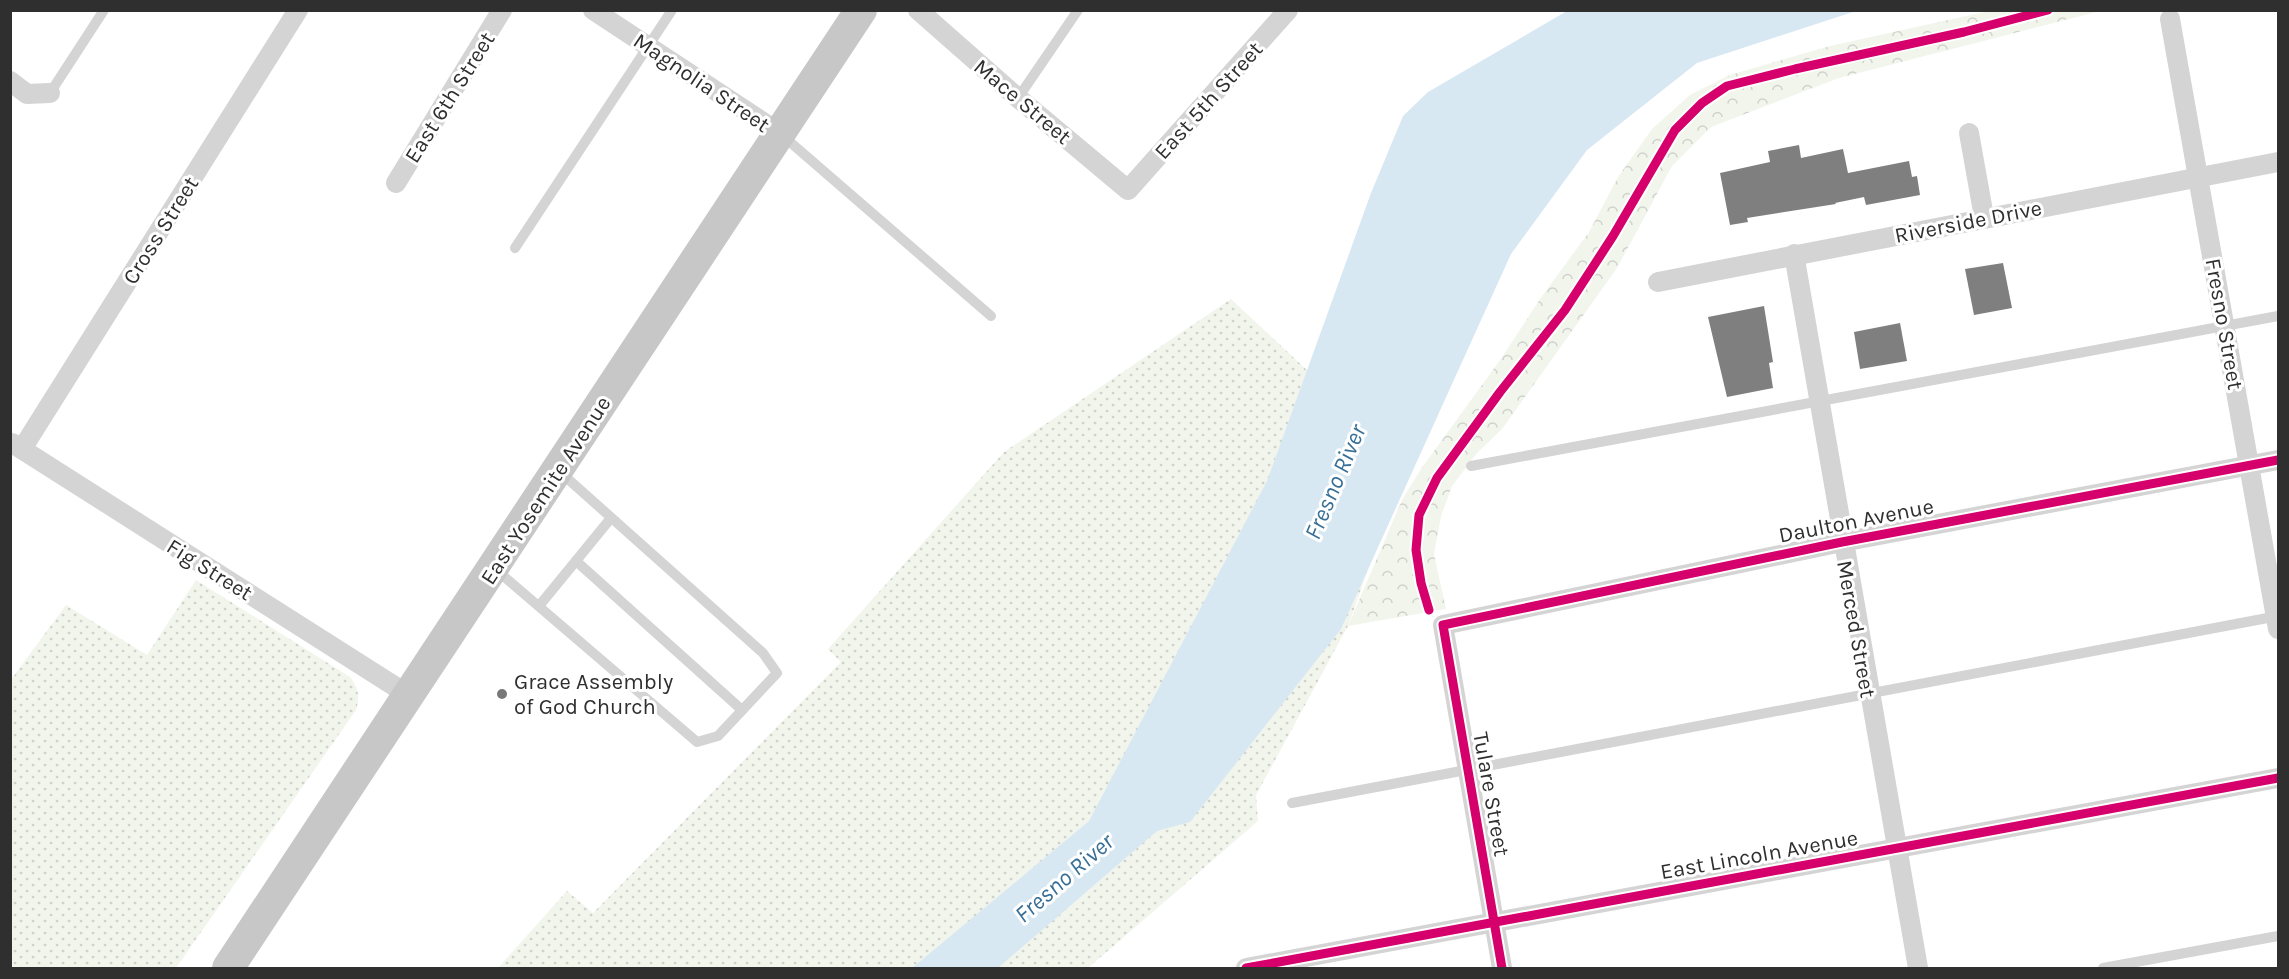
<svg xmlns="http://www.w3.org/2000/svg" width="2289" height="979" font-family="Karla,sans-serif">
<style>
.grass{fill:url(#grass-dots)}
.park{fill:url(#park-crowns)}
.water{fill:#d8e8f3}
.building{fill:#7f7f7f}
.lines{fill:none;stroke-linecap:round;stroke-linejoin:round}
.service{stroke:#d4d4d4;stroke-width:10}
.minor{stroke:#d4d4d4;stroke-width:20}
.primary{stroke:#c7c7c7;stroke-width:32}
.cycleway-casing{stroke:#fff;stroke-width:13}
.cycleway{stroke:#d6006c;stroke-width:9}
.poi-dot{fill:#787878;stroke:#fff;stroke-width:2}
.labels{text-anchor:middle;stroke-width:6;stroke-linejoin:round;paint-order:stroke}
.street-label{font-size:22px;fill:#2f2f2f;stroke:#fff}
.poi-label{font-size:22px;fill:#2f2f2f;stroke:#fff;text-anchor:start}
.water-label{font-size:24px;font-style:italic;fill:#376f97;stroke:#fff}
</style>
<defs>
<pattern id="grass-dots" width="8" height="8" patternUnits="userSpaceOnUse" patternTransform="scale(1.5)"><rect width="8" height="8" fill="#f1f5ec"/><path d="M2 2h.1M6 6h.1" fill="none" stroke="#cfd2cb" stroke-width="1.8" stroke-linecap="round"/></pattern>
<pattern id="park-crowns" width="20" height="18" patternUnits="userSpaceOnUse" patternTransform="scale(1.5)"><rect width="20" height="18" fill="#f1f5ec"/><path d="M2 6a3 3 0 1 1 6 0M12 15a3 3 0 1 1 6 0" fill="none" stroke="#cfd2cb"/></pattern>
</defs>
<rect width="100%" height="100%" fill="#fff"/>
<!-- grass -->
<g class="grass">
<polygon points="1231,299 1406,463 1348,626 1256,795 1258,821 1088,968 498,968 567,891 593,913 841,662 828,649 1004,452"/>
<path d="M196,580L350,677C359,689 360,696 356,710L176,968H11V676L13,677L66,605L147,655Z"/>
</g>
<!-- park -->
<polygon class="park" points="1989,11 2100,11 1839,78 1711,127 1672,166 1617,268 1502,429 1477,453 1452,486 1441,516 1434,554 1446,609 1348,626 1402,500 1421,469 1503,356 1540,299 1589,232 1618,177 1652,129 1690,95 1730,75 1830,46"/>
<!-- water -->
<polygon class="water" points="1567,11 1856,11 1697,63 1587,150 1511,254 1341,629 1190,822 1157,831 998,968 912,968 1089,821 1267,481 1371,193 1403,116 1428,92"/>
<!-- building -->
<g class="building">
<polygon points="1799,145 1801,158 1843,149 1848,173 1909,161 1912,177 1917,176 1920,195 1866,205 1864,197 1835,203 1836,204 1747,218 1748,222 1730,225 1720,173 1770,162 1768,151"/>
<polygon points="2003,263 2012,308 1974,315 1965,269"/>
<polygon points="1764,306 1773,362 1769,363 1773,388 1727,397 1708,317"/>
<polygon points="1900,323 1907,361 1860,369 1854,332"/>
</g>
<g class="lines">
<!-- service -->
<g class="service">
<polyline points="50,93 104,10"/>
<polyline points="1018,98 1078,10"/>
<polyline points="783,136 991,316"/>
<polyline points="515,248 672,10"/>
<polyline points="1471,466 2278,316"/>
<polyline points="576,561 742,710"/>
<polyline points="494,568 697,742 718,736 777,673 763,653 559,471"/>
<polyline points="539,606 611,518"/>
<polyline points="1292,803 2278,616"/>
<polyline points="2103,968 2278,936"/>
</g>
<!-- minor -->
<g class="minor">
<polyline points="593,10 781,134"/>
<polyline points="918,10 1018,98 1128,190 1288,10"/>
<polyline points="2170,19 2278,629"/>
<polyline points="10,81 27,94 50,93"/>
<polyline points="1969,133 1984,217"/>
<polyline points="396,183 502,10"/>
<polyline points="1794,254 1918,968"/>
<polyline points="1658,282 2278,162"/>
<polyline points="12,443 410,696"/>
<polyline points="22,449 298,10"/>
<polyline points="1246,968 2278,778"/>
<polyline points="1502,968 1443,625 1842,542 2278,460"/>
</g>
<!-- primary -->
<polyline class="primary" points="228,968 861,10"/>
<defs>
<g id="cycleway">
<polyline points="1429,610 1421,583 1416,550 1419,515 1437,478 1500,392 1565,310 1613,236 1675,130 1702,103 1727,86 1795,69 1964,32 2048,10"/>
<polyline points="1246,968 2278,778"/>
<polyline points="1502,968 1443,625 1842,542 2278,460"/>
</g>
</defs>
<!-- cycleway casing -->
<use href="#cycleway" class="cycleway-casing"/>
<!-- cycleway -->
<use href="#cycleway" class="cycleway"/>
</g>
<!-- markers -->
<circle class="poi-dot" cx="502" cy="694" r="6"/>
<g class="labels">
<!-- street labels -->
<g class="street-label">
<text transform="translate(702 82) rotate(34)" y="8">Magnolia Street</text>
<text transform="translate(449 97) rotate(-58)" y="8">East 6th Street</text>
<text transform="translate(1208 100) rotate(-48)" y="8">East 5th Street</text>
<text transform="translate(1023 101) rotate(40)" y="8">Mace Street</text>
<text transform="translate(1968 221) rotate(-11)" y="8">Riverside Drive</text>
<text transform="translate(160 230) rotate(-58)" y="8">Cross Street</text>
<text transform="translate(2225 324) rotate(80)" y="8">Fresno Street</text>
<text transform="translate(545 490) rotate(-57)" y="8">East Yosemite Avenue</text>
<text transform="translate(1856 520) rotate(-11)" y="8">Daulton Avenue</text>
<text transform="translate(210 569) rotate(32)" y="8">Fig Street</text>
<text transform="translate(1857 629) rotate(80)" y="8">Merced Street</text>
<text transform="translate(1492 794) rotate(80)" y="8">Tulare Street</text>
<text transform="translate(1759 854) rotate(-10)" y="8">East Lincoln Avenue</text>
</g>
<!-- poi labels -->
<g class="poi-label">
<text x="514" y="689">Grace Assembly<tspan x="514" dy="25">of God Church</tspan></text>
</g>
<!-- water labels -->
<g class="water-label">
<text transform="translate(1335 482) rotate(-67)" y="8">Fresno River</text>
<text transform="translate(1064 878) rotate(-41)" y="8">Fresno River</text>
</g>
</g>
<!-- border -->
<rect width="2289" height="979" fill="none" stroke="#2f2f2f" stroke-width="24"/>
</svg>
